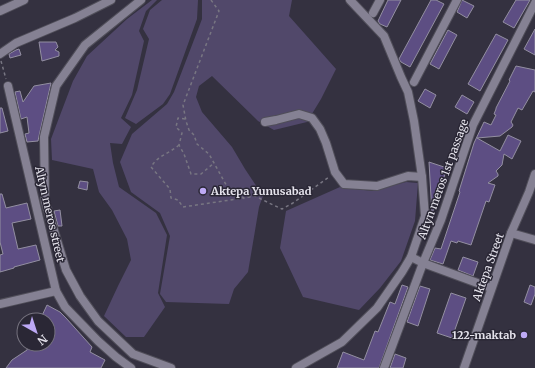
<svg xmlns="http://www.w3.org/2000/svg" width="535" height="368" font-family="Merriweather,serif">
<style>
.green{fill:#51486a}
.building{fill:#5d4e83;stroke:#938fa1}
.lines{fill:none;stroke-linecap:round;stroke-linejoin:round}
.minor-casing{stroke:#504e59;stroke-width:10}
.path{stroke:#787682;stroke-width:1.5;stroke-dasharray:3 3;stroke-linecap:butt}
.minor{stroke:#858193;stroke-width:8}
.poi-dot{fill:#bda9f5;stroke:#2a2735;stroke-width:1.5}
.labels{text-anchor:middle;stroke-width:3;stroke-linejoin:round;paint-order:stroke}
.street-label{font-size:11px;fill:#e5e3ec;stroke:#2a2735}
.poi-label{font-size:11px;font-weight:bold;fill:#e5e3ec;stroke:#2a2735;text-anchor:start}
</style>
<rect width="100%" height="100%" fill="#343140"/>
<!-- green -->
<g class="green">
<polygon points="152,0 157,0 146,11 139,31 144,41 132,95 121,118 131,127 122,144 110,143 113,163 119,187 156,213 167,235 158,293 165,307 144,337 126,337 104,316 118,286 131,260 127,239 112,210 99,192 93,169 52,160 51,139 73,81 87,56 127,19"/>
<polygon points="162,0 198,0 197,19 170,94 163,104 136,124 125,118 137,90 149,39 143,29 150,10"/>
<polygon points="202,0 292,0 289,16 336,69 321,99 307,122 274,130 258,121 212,76 199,86 196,97 202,112 232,147 245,169 263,196 259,207 248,272 234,289 229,304 166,302 160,294 170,236 160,213 131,192 120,162 132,134 167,104 174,92 202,19"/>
<polygon points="406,182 418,183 415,221 401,261 380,288 359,310 303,297 280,248 286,211 340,187 372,191"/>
</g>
<!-- building -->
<g class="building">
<polygon points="388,0 401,0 387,27 380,24 378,21"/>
<polygon points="431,0 436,0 444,4 410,67 401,62 399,59"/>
<polygon points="462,0 474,6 467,18 457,12"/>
<polygon points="516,0 530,0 514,28 503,22"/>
<polygon points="535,29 535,55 524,49"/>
<polygon points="448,30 457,35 439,69 430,64"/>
<polygon points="496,34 508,40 480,91 468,84"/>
<polygon points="39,42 56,42 58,47 55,50 59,52 59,56 42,61"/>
<polygon points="19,49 21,55 10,58 9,54 16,50"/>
<polygon points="516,66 535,70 535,92 533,91 522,110 518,108 511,122 513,125 512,127 500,136 477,138 500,151 508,135 521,141 512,159 504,154 502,165 496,171 498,174 498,176 488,183 495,185 489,202 486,201 471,245 458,241 457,243 451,241 443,264 430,260 435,248 441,249 460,192 459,191 474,143 484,122 491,125 496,115 494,114 496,109 496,108 510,81 509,80"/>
<polygon points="51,83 39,136 38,141 27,142 25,134 29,133 27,117 21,119 15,92 20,91 23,102 34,86"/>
<polygon points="425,89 436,95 430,108 418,101"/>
<polygon points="462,95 474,102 467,114 455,107"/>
<polygon points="0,108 2,108 8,131 0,133"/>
<polygon points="429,162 447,168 432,214"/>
<polygon points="80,181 88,182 87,190 78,188"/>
<polygon points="0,194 2,194 6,208 27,203 31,219 12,223 18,249 36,245 40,260 14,267 14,268 0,272 0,255 3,254 0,242"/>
<polygon points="60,210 62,226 58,226 54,211"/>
<polygon points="463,257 478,262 473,276 458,270"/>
<polygon points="402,285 408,287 379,368 337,368 343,352 364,360 375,331 378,332 390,302 395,304"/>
<polygon points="530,285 535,287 535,294 531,305 524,302"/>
<polygon points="420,286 430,289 418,326 407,322"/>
<polygon points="451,293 466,298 452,338 437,333"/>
<polygon points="47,305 60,312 66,318 92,347 90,352 105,360 101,368 6,368 12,360 27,350 29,344 48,344 48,320 40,320"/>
<polygon points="395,354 406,358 403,368 390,368"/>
</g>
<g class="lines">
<defs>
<g id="minor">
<polyline points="141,0 85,45 56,86 44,137 45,201 66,270 80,296 98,321 133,354 171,368"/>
<polyline points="0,11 24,0"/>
<polyline points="373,13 380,0"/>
<polyline points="0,54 16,43 75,18 111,0"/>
<polyline points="414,82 457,0"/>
<polyline points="8,86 56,291 65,307 98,341 116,357 131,368"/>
<polyline points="265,122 276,120 299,114 312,118 320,129 326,143 335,172 344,184 377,186 408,176 422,177"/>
<polyline points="511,233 535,240"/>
<polyline points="411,257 423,263 491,288"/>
<polyline points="0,304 56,291"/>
<polyline points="296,368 342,342 377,308 402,272 411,257 425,216 422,177 414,121 408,92 401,77 384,36 350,0"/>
<polyline points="384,368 423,263 441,220 473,125 535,3"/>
<polyline points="464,368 511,233 529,192 535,174"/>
</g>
</defs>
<!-- minor casing -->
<use href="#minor" class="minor-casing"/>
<!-- path -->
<g class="path">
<polyline points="211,0 219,11 183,105 186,121 189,130 194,135 197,144 209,154 229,190 244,198 255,196 269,203 282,209 293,203 329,177"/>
<polyline points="1,61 6,79"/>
<polyline points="185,119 178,118 176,127 182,133 179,145 184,154 191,174 201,174 214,163"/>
<path d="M179,145C170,153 157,156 151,167L170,189L171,198L178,200L183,207L244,198"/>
</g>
<!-- minor -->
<use href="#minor" class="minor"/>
</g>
<!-- markers -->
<g class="poi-dot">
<circle cx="203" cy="191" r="4"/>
<circle cx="524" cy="335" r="4"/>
</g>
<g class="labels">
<!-- street labels -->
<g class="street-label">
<text transform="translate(443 179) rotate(-70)" y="4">Altyn meros 1st passage</text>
<text transform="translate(50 214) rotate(77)" y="4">Altyn meros street</text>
<text transform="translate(488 267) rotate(-70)" y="4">Aktepa Street</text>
</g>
<!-- poi labels -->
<g class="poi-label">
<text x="211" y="195">Aktepa Yunusabad</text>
<text x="516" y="339" text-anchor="end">122-maktab</text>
</g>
</g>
<!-- north arrow -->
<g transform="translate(36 332) rotate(141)"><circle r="19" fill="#2a2735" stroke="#75727e"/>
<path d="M0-3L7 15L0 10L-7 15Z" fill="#bda9f5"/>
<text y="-6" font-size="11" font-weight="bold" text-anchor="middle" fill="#e5e3ec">N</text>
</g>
</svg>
